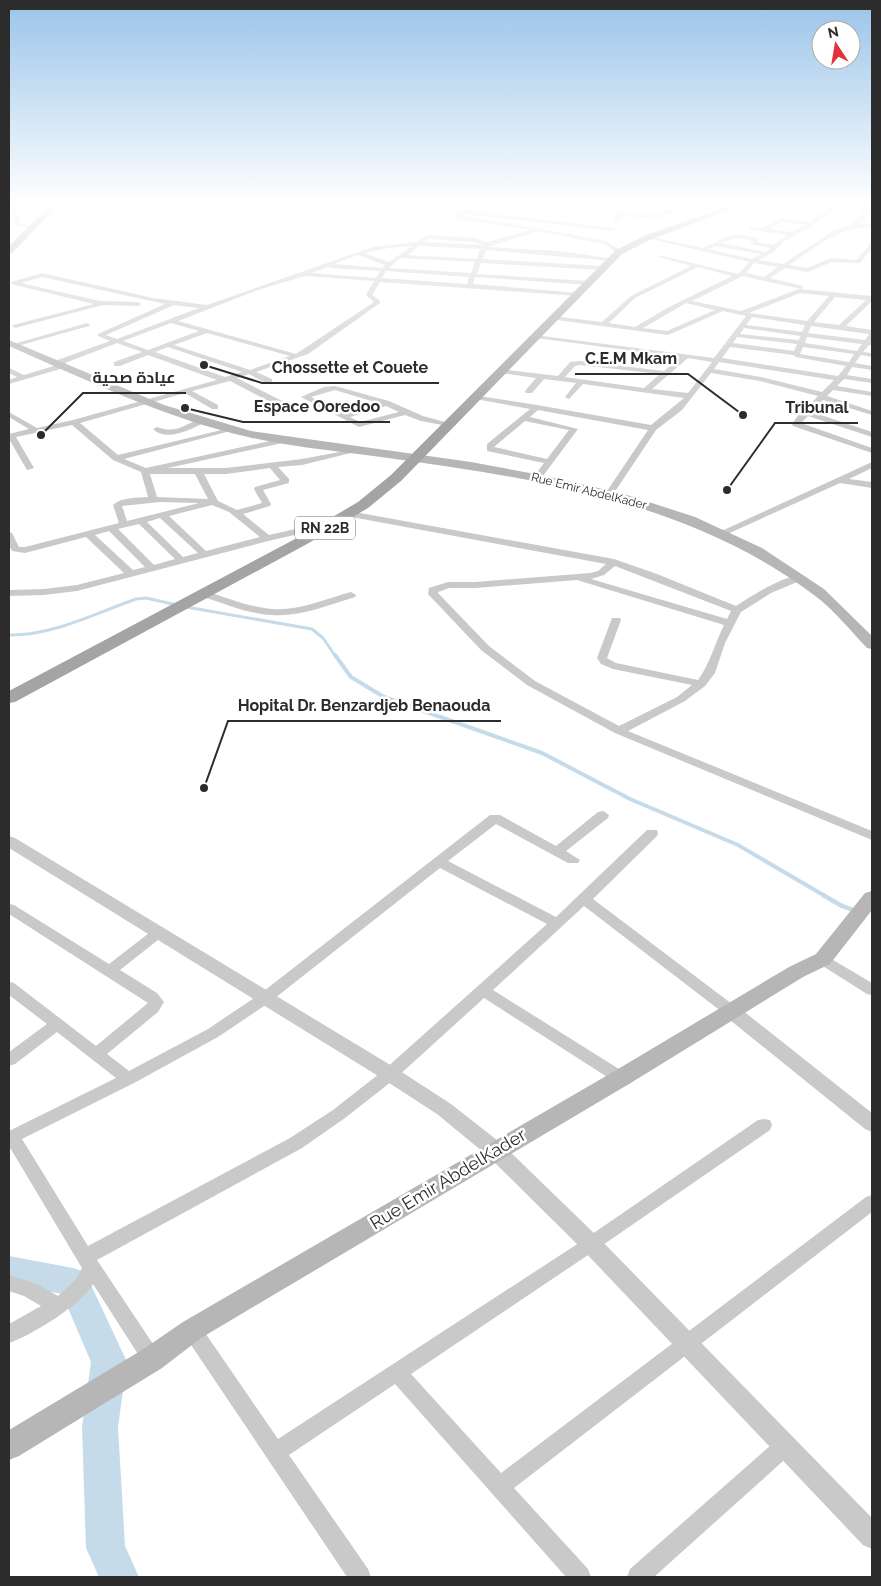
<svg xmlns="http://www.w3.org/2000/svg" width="881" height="1586" font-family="Raleway,Cairo,sans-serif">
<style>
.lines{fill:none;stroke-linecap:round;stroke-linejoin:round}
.stream-far3{stroke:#c6dbea;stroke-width:2}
.stream-far2{stroke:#c6dbea;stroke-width:3}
.stream-far1{stroke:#c6dbea;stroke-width:4}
.stream{stroke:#c6dbea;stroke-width:4.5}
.river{fill:#c6dbea;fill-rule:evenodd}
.minor{fill:#c9c9c9;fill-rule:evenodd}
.tertiary{fill:#c9c9c9;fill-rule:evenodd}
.secondary{fill:#b6b6b6;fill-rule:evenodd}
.primary{fill:#a4a4a4;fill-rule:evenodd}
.labels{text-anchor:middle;stroke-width:5;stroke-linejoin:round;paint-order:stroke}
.far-street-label{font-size:12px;fill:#2c2c2c;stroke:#fff}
.shield{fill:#fff;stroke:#6b6b6b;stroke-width:1}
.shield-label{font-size:14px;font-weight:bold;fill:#2c2c2c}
.near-street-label{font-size:18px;fill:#2c2c2c;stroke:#fff}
.leader{fill:none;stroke:#2c2c2c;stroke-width:2}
.callout-dot{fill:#2c2c2c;stroke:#fff;stroke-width:2}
.callout-label{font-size:16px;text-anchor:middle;font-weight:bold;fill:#2c2c2c;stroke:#fff;stroke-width:5;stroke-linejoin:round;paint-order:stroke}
</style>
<rect width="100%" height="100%" fill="#fff"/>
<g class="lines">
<!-- stream-far3 -->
<polyline class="stream-far3" points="206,203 257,205"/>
<!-- stream-far2 -->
<g class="stream-far2">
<polyline points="186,607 312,629 323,638 336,657"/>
<path d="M9,635C52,636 96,613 136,599L146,598L177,605"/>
</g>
<!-- stream-far1 -->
<polyline class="stream-far1" points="335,655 351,677 384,697 542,753 630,799 738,845 825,896"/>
<!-- stream -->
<polyline class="stream" points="823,895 842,906 856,911"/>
<!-- river -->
<polygon class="river" points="9,1256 73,1268 85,1272 127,1362 118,1427 125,1546 139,1577 99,1577 86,1548 82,1427 91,1362 62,1294 9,1284"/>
<!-- minor -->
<g class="minor">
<polygon points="9,203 14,203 21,224 27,226 27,228 17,226"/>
<polygon points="604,203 647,203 649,206 615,205 622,213 656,215 686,203 694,203 657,219 622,216 616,224 613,222 617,214 610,205"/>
<path d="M828,203L872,208V212L858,224L872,223V227C834,229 820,245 789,265L807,268L831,258L856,260L872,242V248L860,263L832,262L808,272L785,268L770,278L803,286L804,287L801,289L743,276L692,301L741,311L799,289L872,296V301L846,326L872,330V345H869L863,352L872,353V357L861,355L855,363L872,366V370L852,367L847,375L872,379V383L844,379L837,386L872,392V396L833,390L827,396L872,411V415L823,400L812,412L872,432V437L808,416L801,423L872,448V453L793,426L792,424L802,410H805L818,396L760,381L711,373L682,410L656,430L612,496H606L605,494L648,430L538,410L530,417L578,429L540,480L537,481L533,478L544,463L487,451V444L530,409L475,399H472V395L537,405L651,425L684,398L583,384L569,399L565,397L576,383L544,379L532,393H526L525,391L536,378L502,373L498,371L499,369L558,376L570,362L580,361L664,371L680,357L536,338L534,337V335L714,358L746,316L723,311L668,335L550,319V317L552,316L602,322L631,296L691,266L659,257V255L738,274L749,262L647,238V236L703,248L734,234L759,238L757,242L773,245L788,235L751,230L749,227L763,228L780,218L810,222L833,205ZM838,206L865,210L851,225L833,231L783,264L759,260L774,252L783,242L813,225ZM781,222L805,225L792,232L770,229ZM735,238L752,240L750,244L771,248L765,252L722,243ZM716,246L761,254L752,259L709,249ZM754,263L778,267L764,277L746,273ZM698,267L732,276L669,307L635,327L609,323L635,298ZM800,293L829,296L807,321L749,313ZM835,297L866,300L839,325L814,322ZM686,303L715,310L667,331L643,328ZM752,317L805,325L802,332L746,325ZM811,326L869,334L865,340L808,333ZM744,328L800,336L799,340L740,334ZM737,337L797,344L794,351L733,343ZM807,337L862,344L857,351L805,343ZM730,347L793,355L796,357L846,366L838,376L722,358ZM803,347L854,354L849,362L800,354ZM688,358L712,362L688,393L652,389ZM719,362L834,380L822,392L761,377L714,369ZM580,365L660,374L644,388L565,377L575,366ZM525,421L569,430L547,459L494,447Z"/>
<path d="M465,210L614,228L612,231L465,214L460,215L607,241L622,252L617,253L605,244L537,231L488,247L559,251L615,259L612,261L486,250L483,259L601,266L604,268L601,270L481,263L477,274L588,281L591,283L588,285L475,277L473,284L580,293L581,294L578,296L380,282L372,295L380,301V303L308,354L256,372L272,379V383H266L249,374L237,378L290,405V409H284L230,381L192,391L218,405V409H212L185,393L80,423L118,455L234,427L238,429L124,459L146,468L284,438L288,440L287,442L168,468H226L302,459L355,449L359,451L302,465L278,467L289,479V483L263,490L271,504L270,506L243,514L269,535L331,521L334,522V526L268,541L77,591L44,595L9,596V590L44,589L77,585L124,573L86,537L25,553L12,551L9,545V532L12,533L19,547H25L119,523L113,505C121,497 137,498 148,497L141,472L113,460L72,425L16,437L34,468L27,470L9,439V434L29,429L9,417V412L37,428L73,420L217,380L148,355L120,366H114V362L142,352L117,343L65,363L68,365L67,367L9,384V380L17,377L9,373V368L24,375L57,365L54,363L55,361L110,341L98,336V334L165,304L42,277L21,283L100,301L138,302L141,304L138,306L103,305L15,328L12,326L13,325L94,304L11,284V282L42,273L153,298L207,305L373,247L416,242L428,235L475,238L487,242L531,230L463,220L451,215ZM429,239L474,242L483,245L423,242ZM412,246L389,262L364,253L389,248ZM419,246L480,249L477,259L408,255ZM358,255L385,265L382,268L334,264ZM400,258L475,262L471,273L389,268ZM328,267L331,268L380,271L376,278L311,273ZM386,271L469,277L467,284L382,278ZM305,276L374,281L366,295L374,302L296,354L178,321L258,290ZM174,305L199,308L117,339L106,335ZM171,323L199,331L148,350L123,341ZM207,333L290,356L250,370L174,345ZM168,347L242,372L225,377L155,352ZM270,468L280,480L255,487L254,489L262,503L237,510L218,501L204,474H226ZM150,474H195L208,499L157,497ZM160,502L199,503L127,521L122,506ZM212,505L229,512L260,537L206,551L169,516ZM160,518L198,553L183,557L147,522ZM139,524L175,559L154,565L118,529ZM109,531L145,567L133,570L95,535Z"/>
<polygon points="87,323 90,325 89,326 14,347 10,345"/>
<path d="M335,386L389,401L423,416L452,424L448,426L421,421L405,415L359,427L301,397L324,387ZM335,390L378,403L344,414L311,397ZM386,406L399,412L360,422L350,417Z"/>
<path d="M201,419L205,421L204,423C189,430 167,442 153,429L157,427C177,434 182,425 201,419Z"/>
<polygon points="872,462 872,468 849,479 872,482 872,488 840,483 723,536 717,536 715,534"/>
<path d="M349,511L614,559L657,574L736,606C750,597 787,573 802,576V580L771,593L741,612L725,643L715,673L705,686L685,701L628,731L872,831V840L615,733L527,685L481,650L428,594L429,588L448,582H475L590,573L598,571L606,564L346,516V512ZM615,566L731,611L727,619L591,579L604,575ZM577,580L724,625C715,643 710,664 698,680L616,663L607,658L621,620L620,618H612L597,658L601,664L613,669L692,685L677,697L619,726L535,681L489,646L438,593V592L449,588H475Z"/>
<path d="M204,591C226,597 248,607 272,609C299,611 325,599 351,592L356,595L355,597C328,605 300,617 272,615C247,614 224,603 200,596V592Z"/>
<path d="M603,811L609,815L608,818L566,851L580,860L578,863H568L496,824L448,861L556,917L647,830H657L658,833L657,836L593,899L736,1007L739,1011L736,1015L731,1016L726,1015L584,906L493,990L627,1074L629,1078L627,1082L621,1084L615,1082L484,998L396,1078L345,1118L302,1148L97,1260L159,1353L162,1359L159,1365L152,1368L145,1365L93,1284C83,1304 30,1336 9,1343V1324L41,1306L24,1296L9,1291V1275L37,1284L58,1296L76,1279L82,1268L9,1146V1131L116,1078L57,1032L15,1064L9,1066V1052L47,1024L9,995V982L14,983L96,1046L148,1003L9,914V904L14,905L109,964L153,930H163L165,933L163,936L120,970L157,993L164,1002L158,1012L107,1054L129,1071L208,1029L260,994L490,815H500L556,846L598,812ZM440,868L547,924L384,1070L333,1110L290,1138L88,1246L22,1139L134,1083L218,1037L270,1002Z"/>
<polygon points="823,954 872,983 872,995 867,994 818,963 816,959 818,955"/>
<polygon points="764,1119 770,1120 772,1125 770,1130 597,1249 411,1374 501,1473 866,1197 872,1195 872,1212 514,1488 588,1569 591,1577 566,1577 395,1384 289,1455 368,1569 371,1577 347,1577 185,1336 182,1330 185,1324 192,1321 199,1324 278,1439 585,1239 758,1120"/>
<polygon points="785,1436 792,1439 795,1446 792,1453 654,1577 627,1577 630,1569 778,1439"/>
</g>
<!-- tertiary -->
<g class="tertiary">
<polygon points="9,836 15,838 397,1069 451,1104 502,1144 599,1238 872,1518 872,1549 863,1545 583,1250 488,1156 437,1114 383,1079 9,848"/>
<polygon points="731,1005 737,1006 872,1113 872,1132 865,1129 725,1016 722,1011 725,1006"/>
</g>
<!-- secondary -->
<g class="secondary">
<path d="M9,340L164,405L251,431L471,462L546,476L624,494L695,517L762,548L824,589L872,636V649L867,648C850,630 834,610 814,595C693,504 542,479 395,459C346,452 296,448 248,437C164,418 87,380 9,346Z"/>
<polygon points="872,891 872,910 830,964 803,977 629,1084 201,1338 162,1368 19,1456 9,1460 9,1430 142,1350 183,1322 613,1072 789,967 816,954 865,893"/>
</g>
<!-- primary -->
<g class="primary">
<polygon points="52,203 60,203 12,253 9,254 9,246"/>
<polygon points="737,203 749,203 652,239 622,254 401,481 368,508 307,544 15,702 9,703 9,691 297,538 358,502 391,475 616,250 646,235"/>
</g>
</g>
<!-- sky -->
<linearGradient id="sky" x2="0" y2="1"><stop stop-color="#9ac4e9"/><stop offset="0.48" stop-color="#fff"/><stop offset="1" stop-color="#fff" stop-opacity="0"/></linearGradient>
<rect width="881" height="425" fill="url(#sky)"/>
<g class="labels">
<!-- far-street labels -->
<g class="far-street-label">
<text transform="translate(589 491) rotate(14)" y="4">Rue Emir AbdelKader</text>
</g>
<!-- shield labels -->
<rect class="shield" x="295" y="516.5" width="60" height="23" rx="4"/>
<g class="shield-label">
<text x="325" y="533">RN 22B</text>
</g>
<!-- near-street labels -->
<g class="near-street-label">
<text transform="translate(448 1179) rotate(-31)" y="6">Rue Emir AbdelKader</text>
</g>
</g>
<!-- callouts -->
<path class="leader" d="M743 415L688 374H575M204 365L262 383H439M41 435L83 393H186M185 408L243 422H390M727 490L775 423H858M204 788L228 721H501"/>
<g class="callout-dot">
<circle cx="743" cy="415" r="5"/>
<circle cx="204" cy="365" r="5"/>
<circle cx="41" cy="435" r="5"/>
<circle cx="185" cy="408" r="5"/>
<circle cx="727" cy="490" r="5"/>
<circle cx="204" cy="788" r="5"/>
</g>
<g class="callout-label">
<text x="631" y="364">C.E.M Mkam</text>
<text x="350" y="373">Chossette et Couete</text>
<text x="134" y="383">عيادة صحية</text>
<text x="317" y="412">Espace Ooredoo</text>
<text x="817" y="413">Tribunal</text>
<text x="364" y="711">Hopital Dr. Benzardjeb Benaouda</text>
</g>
<!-- border -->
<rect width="881" height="1586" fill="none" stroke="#2c2c2c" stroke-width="20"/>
<!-- north arrow -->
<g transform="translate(836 45) rotate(348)"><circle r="24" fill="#ffffff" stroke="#ababab"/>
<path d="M0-4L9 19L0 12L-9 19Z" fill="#e0323c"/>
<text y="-8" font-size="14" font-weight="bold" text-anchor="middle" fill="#2c2c2c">N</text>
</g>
</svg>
